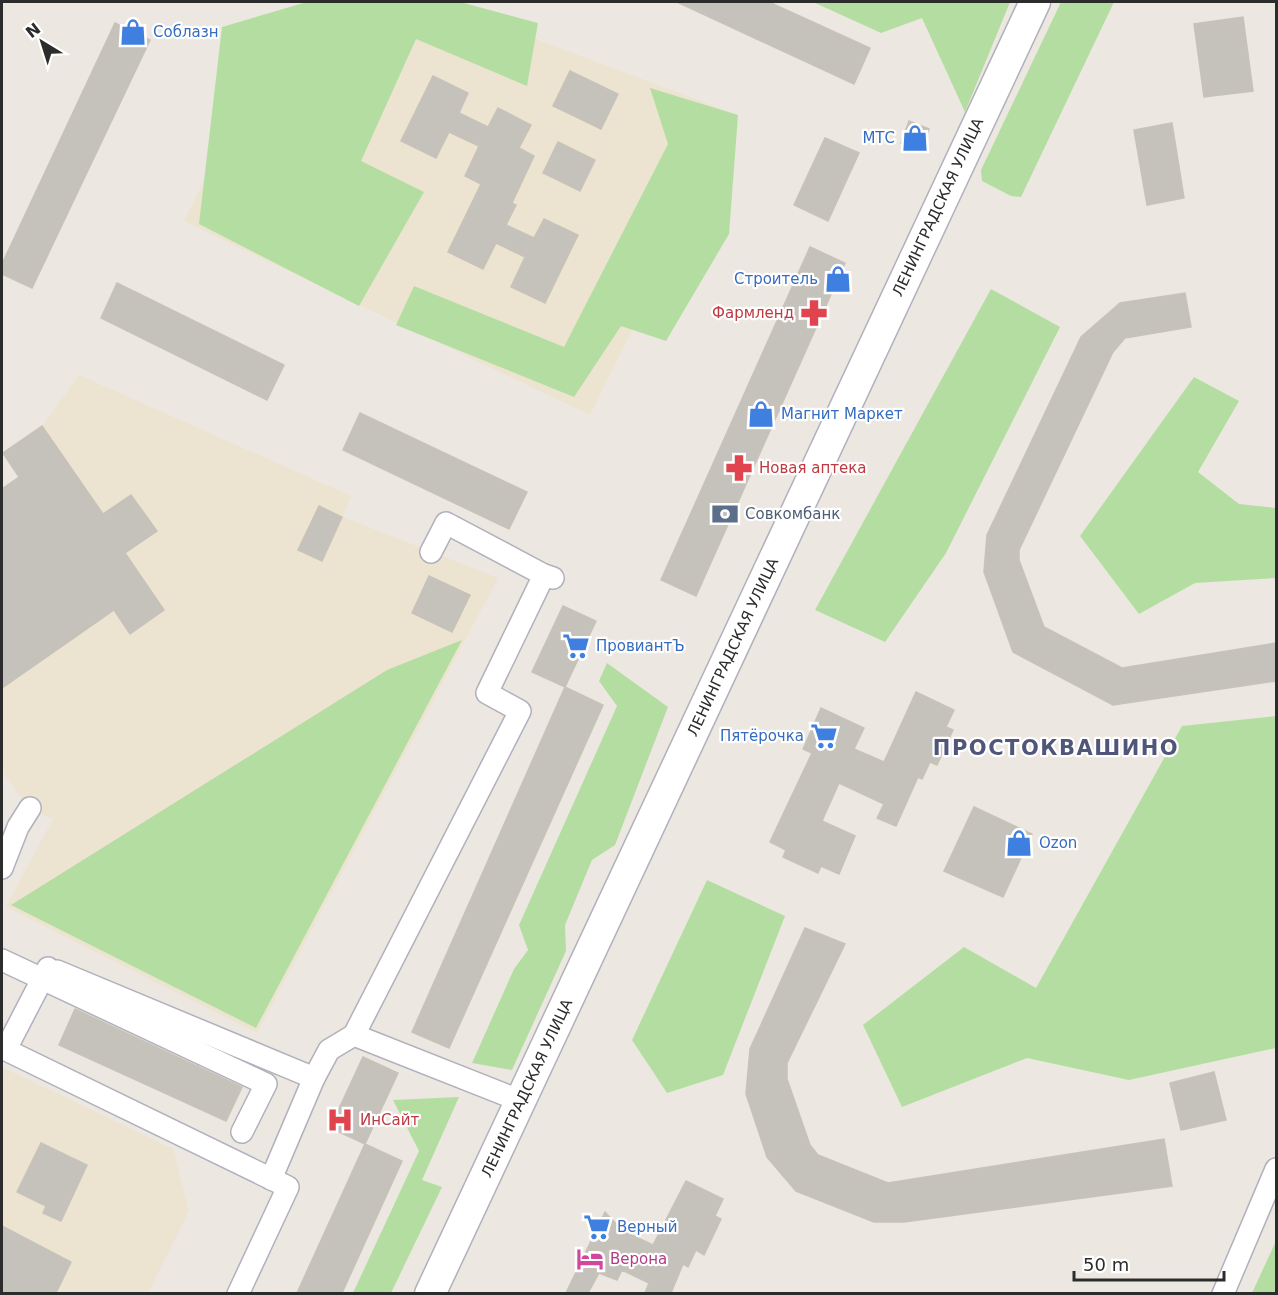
<svg xmlns="http://www.w3.org/2000/svg" width="1278" height="1295" font-family="'DejaVu Sans',sans-serif">
<style>
.education{fill:#ece4d1}
.green{fill:#b4dea1}
.building{fill:#c5c1bb;stroke:#c8c3b9;stroke-width:1.5}
.lines{fill:none;stroke-linecap:round;stroke-linejoin:round}
.minor-casing{stroke:#b0b1bb;stroke-width:24}
.secondary-casing{stroke:#b0b1bb;stroke-width:33}
.minor{stroke:#fff;stroke-width:21}
.secondary{stroke:#fff;stroke-width:30}
.labels{text-anchor:middle;stroke-width:4.5;stroke-linejoin:round;paint-order:stroke}
.shop-label{font-size:15px;fill:#366cbe;stroke:#fff;text-anchor:start}
.street-label{font-size:15px;fill:#2c2c2c;stroke:#fff}
.health-label{font-size:15px;fill:#be3a42;stroke:#fff;text-anchor:start}
.service-label{font-size:15px;fill:#4e5e75;stroke:#fff;text-anchor:start}
.hotel-label{font-size:15px;fill:#b23c85;stroke:#fff;text-anchor:start}
.district-label{font-size:21px;font-weight:bold;letter-spacing:1.5px;fill:#505679;stroke:#fff}
</style>
<rect width="100%" height="100%" fill="#ece7e0"/>
<!-- education -->
<g class="education">
<polygon points="437,2 738,115 590,415 184,221 281,26"/>
<polygon points="79,375 351,496 343,517 498,578 257,1033 6,907 53,819 30,808 2,772 2,489 19,477 3,453 42,426"/>
<polygon points="2,1067 173,1149 189,1211 148,1293 2,1293"/>
</g>
<!-- green -->
<g class="green">
<polygon points="307,2 460,2 538,23 527,86 416,39 361,161 424,192 359,306 199,224 222,27"/>
<polygon points="813,2 1010,2 965,112 922,18 881,33"/>
<polygon points="1061,2 1114,2 1021,197 1011,196 982,181 981,170"/>
<polygon points="650,88 738,115 729,234 666,341 621,326 574,397 396,325 414,286 564,347 668,144"/>
<polygon points="991,289 1060,327 946,553 885,642 815,610"/>
<polygon points="1194,377 1239,401 1198,472 1239,504 1276,508 1276,578 1195,583 1139,614 1080,536"/>
<polygon points="462,640 256,1028 11,905 387,670"/>
<polygon points="607,663 668,707 615,845 592,860 565,925 566,951 512,1070 472,1063 514,969 528,950 519,925 617,706 599,681"/>
<polygon points="1276,716 1276,1048 1129,1080 1027,1058 902,1107 863,1025 964,947 1036,988 1182,726"/>
<polygon points="707,880 785,916 723,1075 667,1093 632,1040"/>
<polygon points="459,1097 422,1180 442,1187 391,1293 353,1293 419,1151 393,1100"/>
<polygon points="1276,1241 1276,1293 1252,1293"/>
</g>
<!-- building -->
<g class="building">
<polygon points="677,2 769,2 870,48 854,84"/>
<polygon points="1243,17 1253,91 1204,97 1194,24"/>
<polygon points="115,23 150,40 32,288 2,274 2,264"/>
<polygon points="570,71 618,94 601,129 553,106"/>
<polygon points="433,76 468,93 459,113 488,127 498,108 531,125 519,148 534,156 512,203 516,205 506,225 534,238 544,219 578,235 545,303 511,287 525,257 496,243 483,269 448,252 481,184 465,176 479,146 449,132 436,158 401,141"/>
<polygon points="909,121 929,129 921,151 901,143"/>
<polygon points="1172,123 1184,198 1147,205 1134,130"/>
<polygon points="825,138 859,153 828,221 794,205"/>
<polygon points="558,142 595,160 580,191 543,173"/>
<polygon points="810,247 845,263 696,596 661,580"/>
<polygon points="117,283 284,365 267,400 101,318"/>
<polygon points="1185,293 1191,327 1125,338 1113,352 1019,550 1019,560 1044,627 1122,668 1276,643 1276,681 1113,705 1013,652 984,572 987,535 1081,337 1120,303"/>
<polygon points="360,413 527,492 509,529 343,450"/>
<polygon points="42,426 103,514 131,495 157,531 125,553 164,610 130,634 114,610 2,688 2,489 19,477 3,453"/>
<polygon points="319,506 342,517 322,561 298,550"/>
<polygon points="429,576 470,595 452,632 412,613"/>
<polygon points="563,606 596,621 565,687 532,672"/>
<polygon points="565,687 603,705 449,1048 412,1032"/>
<polygon points="916,692 954,710 946,727 953,730 937,765 930,762 922,779 918,777 896,826 877,818 884,804 839,783 822,821 855,836 839,874 821,866 818,873 783,857 786,850 770,842 812,753 803,749 821,708 864,728 854,749 884,762"/>
<polygon points="974,807 1032,834 1003,897 944,871"/>
<polygon points="805,928 845,944 787,1063 787,1079 810,1145 818,1155 888,1183 1164,1139 1172,1186 904,1222 874,1222 796,1191 767,1157 746,1094 750,1049"/>
<polygon points="75,1009 242,1087 226,1121 59,1045"/>
<polygon points="363,1057 398,1073 365,1144 330,1128"/>
<polygon points="1214,1072 1226,1120 1181,1130 1170,1083"/>
<polygon points="41,1143 87,1165 61,1221 43,1213 46,1206 17,1192"/>
<polygon points="365,1144 402,1161 342,1293 297,1293"/>
<polygon points="686,1181 723,1199 715,1216 721,1219 704,1255 696,1250 688,1267 683,1264 671,1293 645,1293 649,1283 622,1270 617,1280 599,1273 588,1293 566,1293 605,1212 623,1231 653,1245"/>
<polygon points="2,1226 71,1262 56,1293 2,1293"/>
</g>
<g class="lines">
<defs>
<g id="minor">
<polyline points="431,552 446,523 544,575"/>
<polyline points="2,868 18,827 30,808"/>
<polyline points="2,960 266,1084 242,1132"/>
<polyline points="57,971 314,1078"/>
<polyline points="354,1035 520,711 487,693 544,575 553,578"/>
<polyline points="2,1048 288,1187 238,1294"/>
<polyline points="6,1049 48,968"/>
<polyline points="271,1179 314,1078 329,1050 354,1035 521,1101"/>
<polyline points="1223,1294 1276,1169"/>
</g>
<polyline id="secondary" points="430,1294 1035,2"/>
</defs>
<!-- minor casing -->
<use href="#minor" class="minor-casing"/>
<!-- secondary casing -->
<use href="#secondary" class="secondary-casing"/>
<!-- minor -->
<use href="#minor" class="minor"/>
<!-- secondary -->
<use href="#secondary" class="secondary"/>
</g>
<!-- icons -->
<defs>
<symbol id="shop-bare" viewBox="-9 -9 18 18"><path d="M-5-2.5h2.3a2.7 3.5 0 0 1 5.4 0H5L5.5 6h-11ZM-1.5-2.5h3a1.5 2.3 0 0 0-3 0Z" fill="#3f7fe0" stroke="#fff" stroke-width="2.5" paint-order="stroke"/></symbol>
<symbol id="pharmacy-bare" viewBox="-9 -9 18 18"><path d="M-2-6h4v4h4v4h-4v4h-4v-4h-4v-4h4Z" fill="#e0444e" stroke="#fff" stroke-width="2.5" paint-order="stroke"/></symbol>
<symbol id="bank-bare" viewBox="-9 -9 18 18"><path d="M-6-4H6V4H-6ZM0-2.3a2.3 2.3 0 1 0 0 4.6a2.3 2.3 0 1 0 0-4.6Z" fill="#5c6f8a" stroke="#fff" stroke-width="2.5" paint-order="stroke"/></symbol>
<symbol id="supermarket-bare" viewBox="-9 -9 18 18"><path d="M-6-5.5h2.5l.6 2H6L4.5 2H-2.5L-4.4-4H-6ZM-1.5 3.2a1.3 1.3 0 1 0 .1 0ZM3 3.2a1.3 1.3 0 1 0 .1 0Z" fill="#3f7fe0" stroke="#fff" stroke-width="2.5" paint-order="stroke"/></symbol>
<symbol id="hospital-bare" viewBox="-9 -9 18 18"><path d="M-5-5h3v3.5h4V-5h3V5h-3V1.5h-4V5h-3Z" fill="#e0444e" stroke="#fff" stroke-width="2.5" paint-order="stroke"/></symbol>
<symbol id="hotel-bare" viewBox="-9 -9 18 18"><path d="M-6-4.5h1.5V1H6V5H4.5V3h-9V5H-6ZM-4 0a1.8 1.8 0 1 1 3.6 0ZM.5 0V-2.5h3Q6-2.5 6 0Z" fill="#d1479c" stroke="#fff" stroke-width="2.5" paint-order="stroke"/></symbol>
</defs>
<g fill-rule="evenodd">
<use href="#shop-bare" x="114" y="13" width="38" height="38"/>
<use href="#shop-bare" x="896" y="119" width="38" height="38"/>
<use href="#shop-bare" x="819" y="260" width="38" height="38"/>
<use href="#pharmacy-bare" x="795" y="294" width="38" height="38"/>
<use href="#shop-bare" x="742" y="395" width="38" height="38"/>
<use href="#pharmacy-bare" x="720" y="449" width="38" height="38"/>
<use href="#bank-bare" x="706" y="495" width="38" height="38"/>
<use href="#supermarket-bare" x="557" y="627" width="38" height="38"/>
<use href="#supermarket-bare" x="805" y="717" width="38" height="38"/>
<use href="#shop-bare" x="1000" y="824" width="38" height="38"/>
<use href="#hospital-bare" x="321" y="1101" width="38" height="38"/>
<use href="#supermarket-bare" x="578" y="1208" width="38" height="38"/>
<use href="#hotel-bare" x="571" y="1240" width="38" height="38"/>
</g>
<g class="labels">
<!-- shop labels -->
<g class="shop-label">
<text x="153" y="37">Соблазн</text>
<text x="895" y="143" text-anchor="end">МТС</text>
<text x="818" y="284" text-anchor="end">Строитель</text>
<text x="781" y="419">Магнит Маркет</text>
<text x="596" y="651">ПровиантЪ</text>
<text x="804" y="741" text-anchor="end">Пятёрочка</text>
<text x="1039" y="848">Ozon</text>
<text x="617" y="1232">Верный</text>
</g>
<!-- street labels -->
<g class="street-label">
<text transform="translate(938 207) rotate(-65)" y="5">ЛЕНИНГРАДСКАЯ УЛИЦА</text>
<text transform="translate(733 647) rotate(-65)" y="5">ЛЕНИНГРАДСКАЯ УЛИЦА</text>
<text transform="translate(527 1088) rotate(-65)" y="5">ЛЕНИНГРАДСКАЯ УЛИЦА</text>
</g>
<!-- health labels -->
<g class="health-label">
<text x="794" y="318" text-anchor="end">Фармленд</text>
<text x="759" y="473">Новая аптека</text>
<text x="360" y="1125">ИнСайт</text>
</g>
<!-- service labels -->
<g class="service-label">
<text x="745" y="519">Совкомбанк</text>
</g>
<!-- hotel labels -->
<g class="hotel-label">
<text x="610" y="1264">Верона</text>
</g>
<!-- district labels -->
<g class="district-label">
<text x="1056" y="755">ПРОСТОКВАШИНО</text>
</g>
</g>
<!-- border -->
<rect width="1278" height="1295" fill="none" stroke="#2c2c2c" stroke-width="6"/>
<!-- north arrow -->
<g transform="translate(42 42) rotate(322)" stroke="#ffffff" stroke-width="4.5" paint-order="stroke">
<path d="M0-4.5L10 22L0 15L-10 22Z" fill="#2c2c2c"/>
<text y="-9" font-size="16" font-weight="bold" text-anchor="middle" fill="#2c2c2c">N</text>
</g>
<!-- scale -->
<path d="M1074 1271v9h150v-9" fill="none" stroke="#2c2c2c" stroke-width="3"/>
<text x="1083" y="1271" font-size="18" fill="#2c2c2c" stroke="#ffffff" stroke-width="4.5" paint-order="stroke">50 m</text>
</svg>
